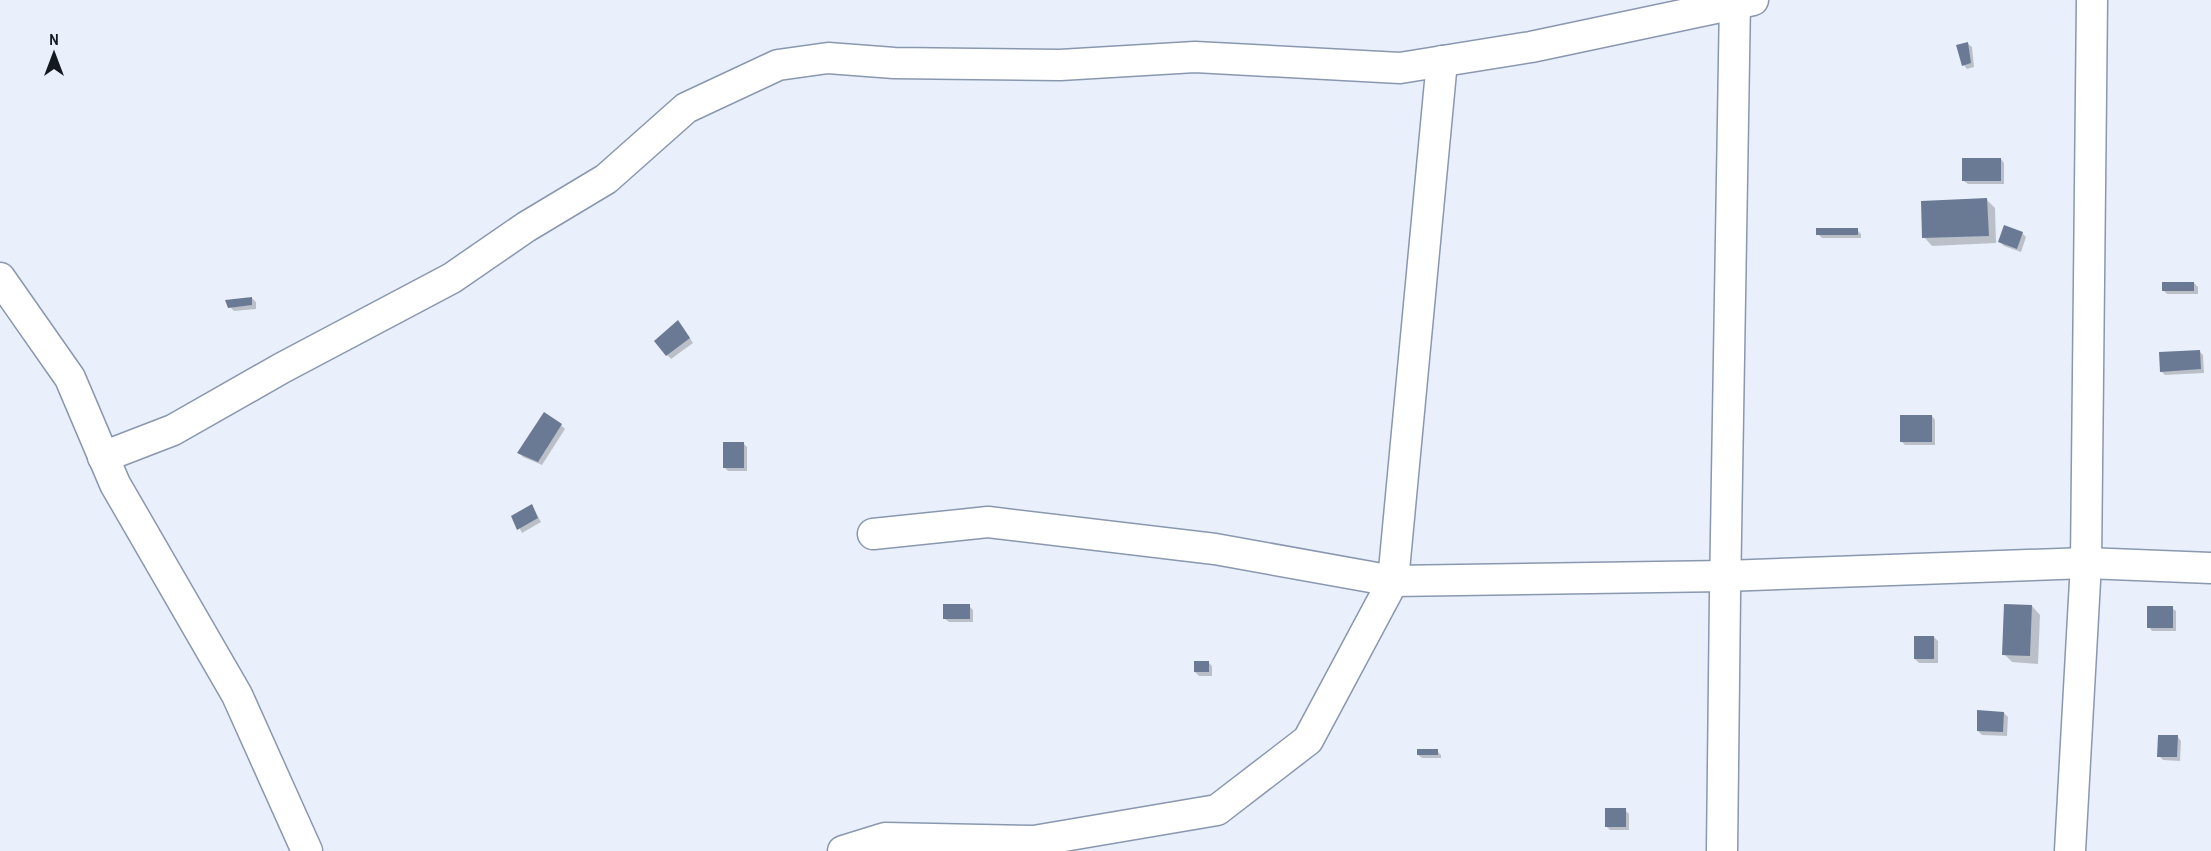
<svg xmlns="http://www.w3.org/2000/svg" width="2211" height="851" font-family="'Archivo Narrow',sans-serif">
<style>
.shadow{fill:#0003}
.building{fill:#6a7a95}
.lines{fill:none;stroke-linecap:round;stroke-linejoin:round}
.street-casing{stroke:#8997af;stroke-width:33}
.street{stroke:#fff;stroke-width:30}
</style>
<rect width="100%" height="100%" fill="#eaf0fb"/>
<!-- shadow -->
<g class="shadow">
<polygon points="1968,44 1972,47 1974,67 1967,69 1964,65"/>
<polygon points="2001,159 2004,163 2004,184 1968,184 1964,181"/>
<polygon points="1987,200 1995,208 1996,243 1932,246 1924,237"/>
<polygon points="1857,230 1861,234 1861,238 1822,238 1818,234"/>
<polygon points="2022,233 2026,237 2021,252 2004,246 2000,242"/>
<polygon points="2194,283 2198,287 2198,294 2167,294 2163,290"/>
<polygon points="252,298 256,302 256,309 234,311 230,307"/>
<polygon points="682,326 693,343 671,359 667,355"/>
<polygon points="2199,351 2203,355 2204,373 2165,375 2161,371"/>
<polygon points="1932,416 1935,420 1935,445 1905,445 1901,441"/>
<polygon points="561,425 565,429 542,465 523,457 519,453"/>
<polygon points="743,443 747,447 747,471 728,471 724,467"/>
<polygon points="532,505 541,522 522,533 513,516"/>
<polygon points="969,606 973,610 973,622 949,622 945,619"/>
<polygon points="2032,606 2040,615 2038,664 2012,662 2004,654"/>
<polygon points="2172,608 2176,611 2176,631 2152,631 2149,627"/>
<polygon points="1934,637 1938,641 1938,663 1919,663 1915,659"/>
<polygon points="1208,662 1212,666 1212,676 1199,676 1195,672"/>
<polygon points="2004,713 2008,717 2007,736 1982,735 1978,731"/>
<polygon points="2178,737 2181,741 2180,761 2163,760 2159,756"/>
<polygon points="1437,751 1441,755 1441,758 1422,758 1418,755"/>
<polygon points="1625,810 1629,814 1629,830 1610,830 1606,826"/>
</g>
<!-- building -->
<g class="building">
<polygon points="1968,42 1971,63 1962,66 1956,45"/>
<rect x="1962" y="158" width="39" height="23"/>
<polygon points="1987,198 1989,236 1922,238 1921,201"/>
<polygon points="2004,225 2023,232 2017,249 1998,242"/>
<rect x="1816" y="228" width="42" height="7"/>
<rect x="2162" y="282" width="32" height="9"/>
<polygon points="252,297 252,305 228,308 225,300"/>
<polygon points="678,320 690,338 666,356 654,341"/>
<polygon points="2200,350 2201,369 2160,372 2159,352"/>
<polygon points="544,412 562,424 538,462 517,453"/>
<rect x="1900" y="415" width="32" height="27"/>
<rect x="723" y="442" width="21" height="26"/>
<polygon points="532,504 538,518 517,530 511,516"/>
<rect x="943" y="604" width="27" height="15"/>
<polygon points="2004,604 2032,605 2030,656 2002,655"/>
<rect x="2147" y="606" width="26" height="22"/>
<rect x="1914" y="636" width="20" height="23"/>
<rect x="1194" y="661" width="15" height="11"/>
<polygon points="1977,710 2004,712 2003,732 1977,731"/>
<polygon points="2158,735 2178,735 2177,757 2157,757"/>
<rect x="1417" y="749" width="21" height="6"/>
<rect x="1605" y="808" width="21" height="19"/>
</g>
<g class="lines">
<defs>
<g id="street">
<polyline points="0,278 70,378 115,484 237,695 307,851"/>
<polyline points="103,457 173,430 282,368 452,278 526,227 606,179 686,108 778,65 828,58 894,63 1060,65 1195,57 1400,68 1531,47 1753,0"/>
<polyline points="873,534 988,522 1215,549 1393,581 1725,576 2086,563 2211,568"/>
<polyline points="843,851 885,838 1034,841 1217,810 1308,740 1393,581 1442,61"/>
<polyline points="1722,851 1725,595 1735,0"/>
<polyline points="2070,851 2086,563 2092,0"/>
</g>
</defs>
<!-- street casing -->
<use href="#street" class="street-casing"/>
<!-- street -->
<use href="#street" class="street"/>
</g>
<!-- north arrow -->
<g transform="translate(54 54)" stroke="#eaf0fb" stroke-width="4.5" paint-order="stroke">
<path d="M0-4.5L10 22L0 15L-10 22Z" fill="#131821"/>
<text y="-9" font-size="16" font-weight="bold" text-anchor="middle" fill="#131821">N</text>
</g>
</svg>
